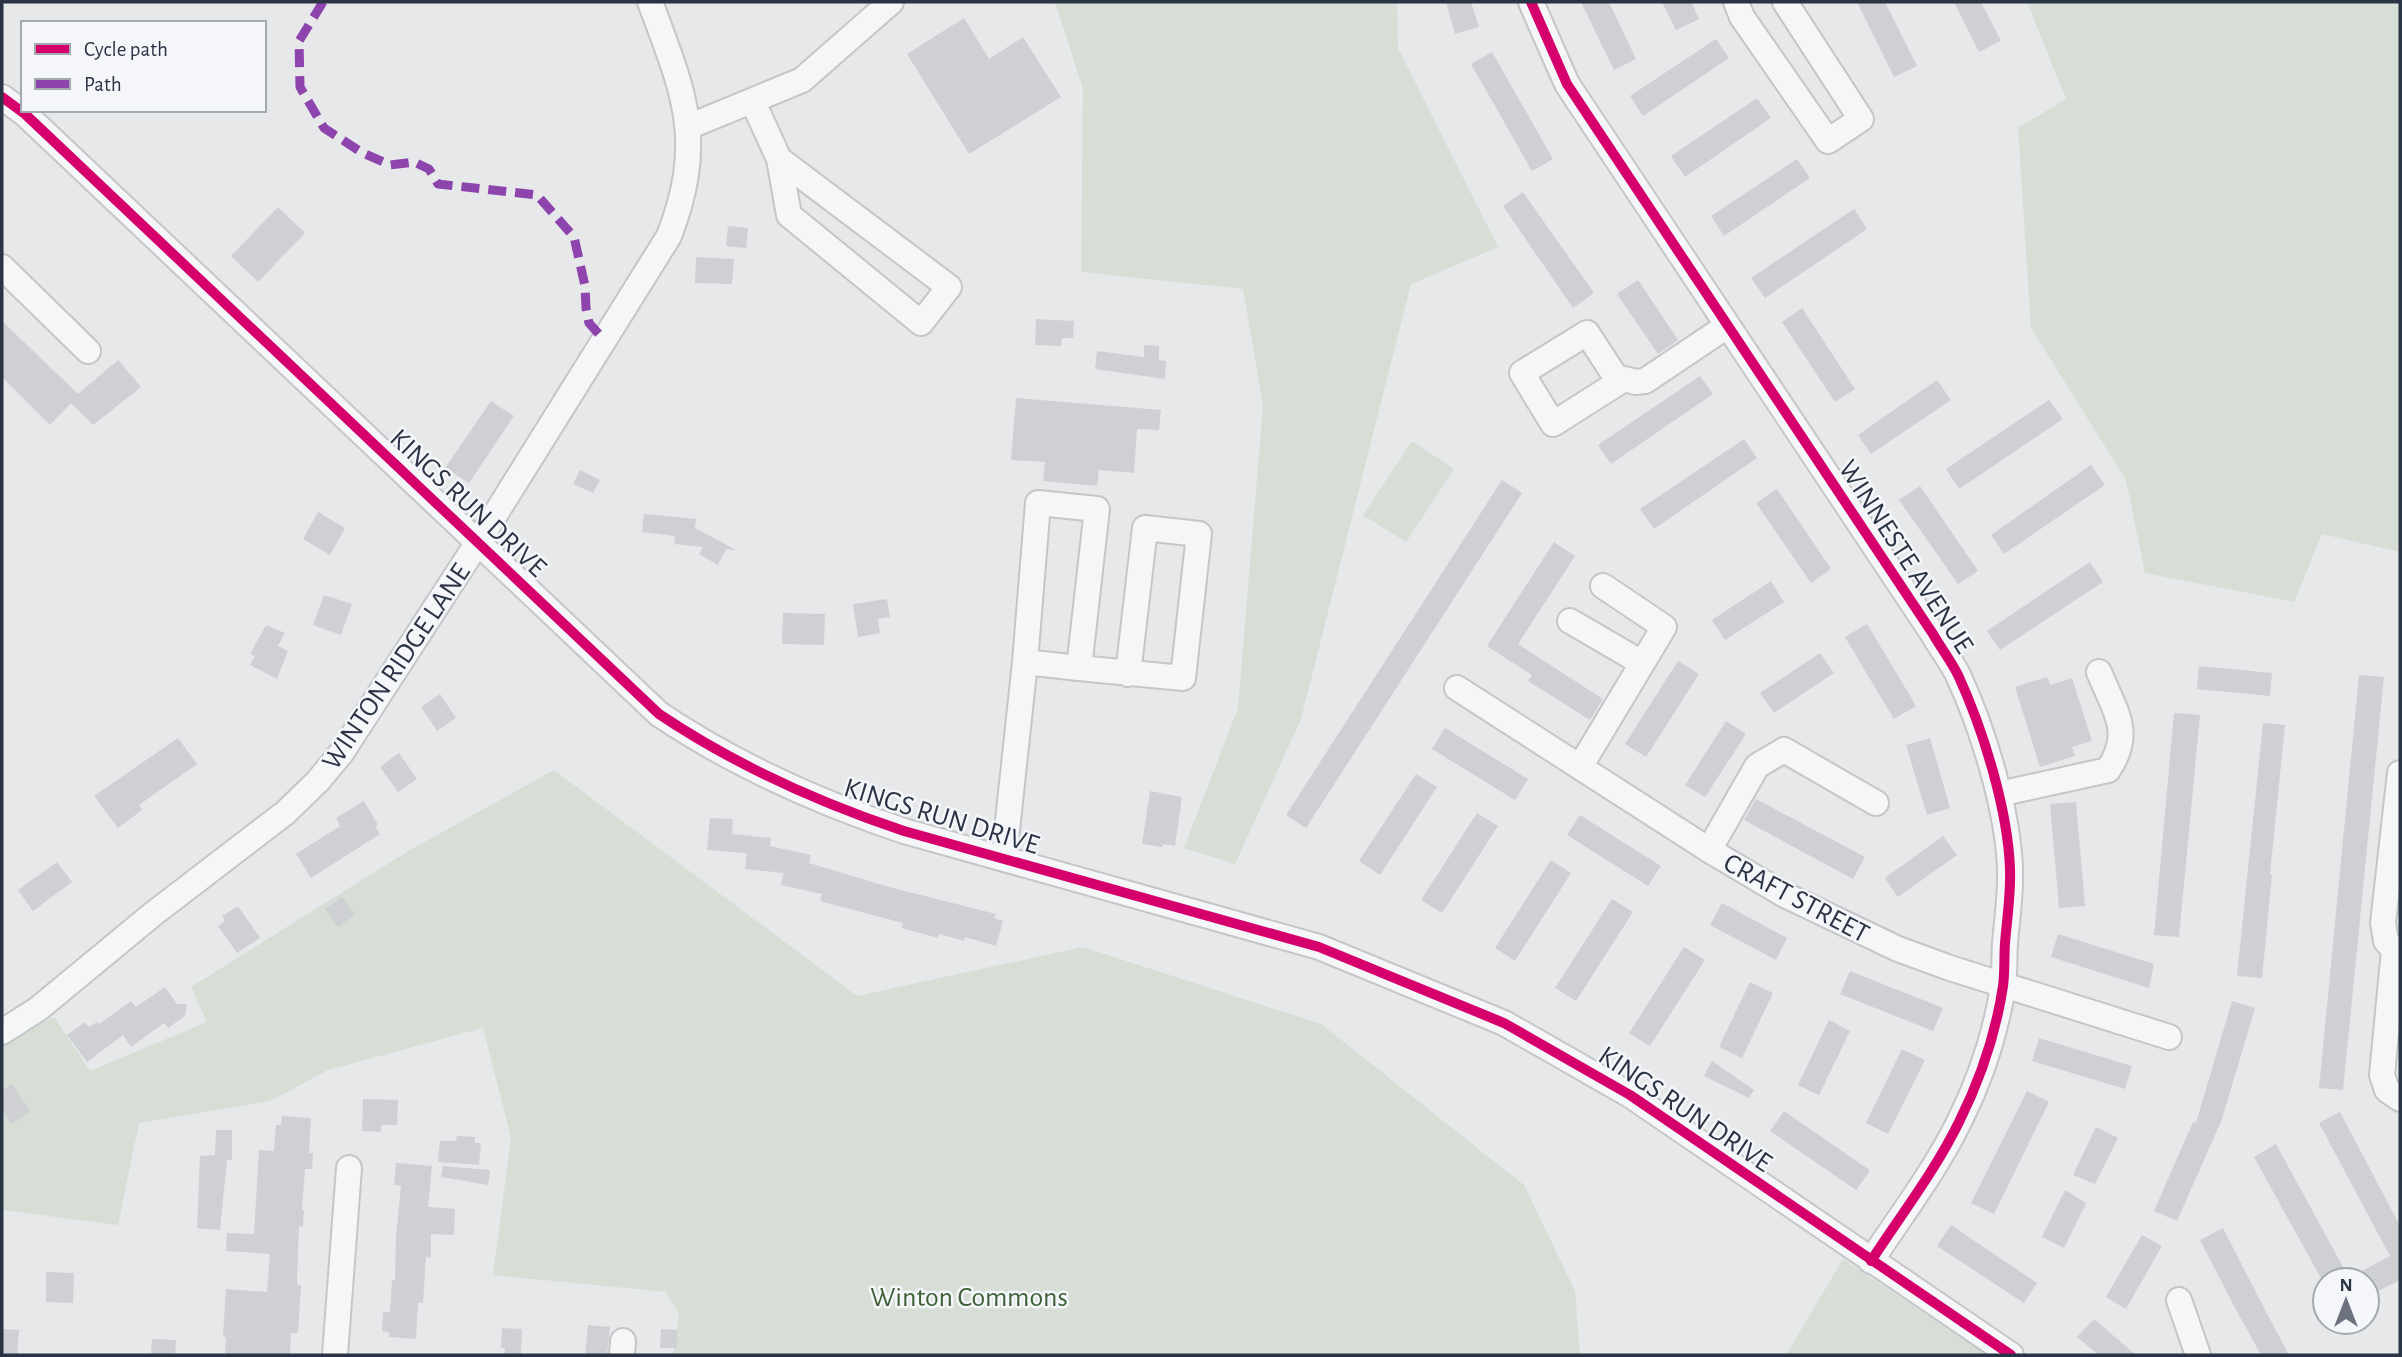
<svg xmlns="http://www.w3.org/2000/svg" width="2402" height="1357" font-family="'Alegreya Sans',sans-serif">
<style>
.green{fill:#d6ded6}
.building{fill:#ced0d3}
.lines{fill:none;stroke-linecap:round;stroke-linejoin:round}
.minor-casing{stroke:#c4c6c8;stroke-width:28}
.minor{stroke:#f5f6f7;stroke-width:24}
.quiet{stroke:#8e44ad;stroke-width:9;stroke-dasharray:18 9;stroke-linecap:butt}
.cycleway-casing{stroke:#f4f6f9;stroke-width:15}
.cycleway{stroke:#d6006c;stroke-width:10}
.labels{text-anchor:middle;stroke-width:5;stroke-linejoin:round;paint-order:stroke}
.street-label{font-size:28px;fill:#2b3445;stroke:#f4f6f9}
.park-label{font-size:28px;fill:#3f6138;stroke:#f4f6f9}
</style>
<rect width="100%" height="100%" fill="#e6e8ea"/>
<!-- green -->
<g class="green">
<polygon points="1055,2 1397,2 1398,48 1498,247 1411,284 1301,719 1235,864 1184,848 1238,708 1263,405 1243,289 1081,272 1083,89"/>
<polygon points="2027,2 2400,2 2400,552 2322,534 2294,602 2145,573 2126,480 2031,328 2018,128 2066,99"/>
<polygon points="1412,441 1454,469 1406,542 1363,515"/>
<polygon points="554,770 857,996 1083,947 1321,1024 1524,1185 1575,1291 1580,1355 673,1355 679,1314 666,1292 493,1275 511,1138 483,1028 328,1070 270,1101 139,1123 118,1225 2,1210 2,1043 54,1017 90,1071 207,1022 191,987 410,850"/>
<polygon points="1843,1259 1987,1355 1786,1355"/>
</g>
<!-- building -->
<g class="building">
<polygon points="1446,2 1471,2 1479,27 1455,34"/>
<polygon points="1581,2 1609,2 1636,59 1614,70"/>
<polygon points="1662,2 1691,2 1699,19 1676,30"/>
<polygon points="1857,2 1885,2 1917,66 1894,77"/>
<polygon points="1954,2 1981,2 2001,41 1979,52"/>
<polygon points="964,18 989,59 1023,37 1061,97 969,154 907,54"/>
<polygon points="1716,39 1729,58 1643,116 1630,96"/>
<polygon points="1492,52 1553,159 1532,171 1471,64"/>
<polygon points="1757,98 1771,118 1685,177 1671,156"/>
<polygon points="1797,159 1810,178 1724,236 1711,216"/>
<polygon points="1523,192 1594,293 1573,308 1503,206"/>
<polygon points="278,207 305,233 258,282 231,256"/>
<polygon points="1854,209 1867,229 1765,298 1751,278"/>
<polygon points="728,226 748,228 746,248 726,246"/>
<polygon points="696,257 734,259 732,284 695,283"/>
<polygon points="1638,280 1678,340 1658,354 1617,294"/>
<polygon points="1802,308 1855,389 1835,402 1782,322"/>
<polygon points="1036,319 1074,321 1073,338 1062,338 1061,346 1035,345"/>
<polygon points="2,321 78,394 118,360 141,387 93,425 71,403 50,425 2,377"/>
<polygon points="1144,345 1159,346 1159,360 1166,361 1165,379 1095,369 1097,351 1144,357"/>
<polygon points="1700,376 1713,394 1611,464 1598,445"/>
<polygon points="1937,380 1951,400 1871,454 1858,435"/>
<polygon points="1016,398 1161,410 1159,430 1137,429 1134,473 1099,470 1097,486 1043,481 1045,462 1011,460"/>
<polygon points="2049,400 2063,419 1959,489 1946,469"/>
<polygon points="491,401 514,416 469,483 445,468"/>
<polygon points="1744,439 1757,458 1654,529 1640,509"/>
<polygon points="2091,465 2105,485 2004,554 1991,535"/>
<polygon points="580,470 600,480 593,493 573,484"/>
<polygon points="1502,480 1522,493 1306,828 1286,815"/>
<polygon points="1920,486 1978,571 1958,584 1899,500"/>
<polygon points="1777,489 1831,569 1811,583 1756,503"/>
<polygon points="318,512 345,528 330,555 303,539"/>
<polygon points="644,514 696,519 695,528 736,550 726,549 718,565 699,554 703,547 674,544 675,536 642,532"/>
<polygon points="1554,542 1575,556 1518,644 1603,699 1590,720 1528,681 1532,675 1487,646"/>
<polygon points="2090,562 2103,582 2000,650 1987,631"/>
<polygon points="1771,581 1784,602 1725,640 1712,620"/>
<polygon points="324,595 352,604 341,635 313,625"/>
<polygon points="887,599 890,617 878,619 880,633 858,637 853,604"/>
<polygon points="783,613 825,614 824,645 782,644"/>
<polygon points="1867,624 1916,706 1894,719 1845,637"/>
<polygon points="266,625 285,633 278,646 288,651 277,679 250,665 255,656 250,654"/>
<polygon points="1820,653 1834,673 1774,713 1760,693"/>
<polygon points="1678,661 1699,674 1646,757 1625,744"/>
<polygon points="2199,666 2272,673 2270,696 2197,689"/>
<polygon points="2359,675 2384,677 2343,1090 2319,1088"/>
<polygon points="2047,677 2050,685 2072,678 2092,741 2072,747 2075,756 2040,767 2015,687"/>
<polygon points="440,694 456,718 437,731 421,707"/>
<polygon points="2174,713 2200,715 2179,937 2154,935"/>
<polygon points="1726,721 1746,734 1705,797 1685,785"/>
<polygon points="2263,723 2285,725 2270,874 2272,875 2262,978 2237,976"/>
<polygon points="1445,728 1528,779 1515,800 1432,749"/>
<polygon points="178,738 197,764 139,805 142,810 118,828 94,796"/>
<polygon points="1930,738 1950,808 1927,815 1906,745"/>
<polygon points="399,753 417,779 398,792 380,767"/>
<polygon points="1416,774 1437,787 1380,875 1359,861"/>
<polygon points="1150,791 1182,797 1175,846 1163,844 1162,847 1142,844"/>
<polygon points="1756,799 1865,857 1853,879 1744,820"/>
<polygon points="364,801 378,825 375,826 380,834 311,878 296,854 340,826 336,818"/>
<polygon points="2076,802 2085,906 2059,908 2050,804"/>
<polygon points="1477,813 1498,826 1442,913 1421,900"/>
<polygon points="1580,815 1661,866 1648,886 1567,835"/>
<polygon points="710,818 733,819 732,834 771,838 770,846 811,855 809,863 889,887 996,914 994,918 1003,921 996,946 965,937 964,941 939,934 938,938 902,928 903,923 823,902 820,900 822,894 781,885 784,873 745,869 747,853 707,850"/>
<polygon points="1943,836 1957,855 1898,897 1885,878"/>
<polygon points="1551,860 1571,873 1515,961 1495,948"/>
<polygon points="57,862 72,882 33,911 18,890"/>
<polygon points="342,897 355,915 338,927 325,909"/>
<polygon points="1612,899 1633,912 1576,1001 1555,988"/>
<polygon points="1722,903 1787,938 1776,960 1710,925"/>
<polygon points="238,906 260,938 237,953 218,926 225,921 222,916"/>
<polygon points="2058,934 2154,964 2149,988 2051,957"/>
<polygon points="1684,947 1705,960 1650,1046 1629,1033"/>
<polygon points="1850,971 1943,1008 1933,1031 1840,994"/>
<polygon points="1750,982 1773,993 1742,1058 1719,1047"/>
<polygon points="165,987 177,1004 187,1004 185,1016 168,1028 164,1023 131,1047 123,1035 87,1062 67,1035 85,1022 89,1027 97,1022 99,1024 131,1001 136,1007"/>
<polygon points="2232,1001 2255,1008 2222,1119 2177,1221 2154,1211 2193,1122 2196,1123"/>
<polygon points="1829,1020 1850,1031 1819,1095 1798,1085"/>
<polygon points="2039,1038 2132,1066 2125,1089 2032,1061"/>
<polygon points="1902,1049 1925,1060 1888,1134 1866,1123"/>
<polygon points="1712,1061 1754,1090 1749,1098 1704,1076"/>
<polygon points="12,1084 30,1112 11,1124 2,1109 2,1091"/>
<polygon points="2027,1091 2049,1102 1994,1214 1971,1203"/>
<polygon points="363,1099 398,1100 397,1125 381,1125 381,1132 362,1131"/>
<polygon points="1784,1111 1868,1169 1870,1171 1856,1190 1770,1131"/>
<polygon points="2340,1112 2400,1226 2400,1280 2367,1297 2367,1280 2322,1280 2254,1157 2276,1144 2349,1278 2390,1256 2319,1123"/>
<polygon points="282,1116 311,1118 309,1153 313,1153 312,1169 305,1169 302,1210 304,1210 303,1227 299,1226 297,1280 298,1285 301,1285 298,1333 291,1333 290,1355 225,1355 226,1337 223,1337 226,1289 267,1292 270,1254 226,1251 227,1233 254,1234 259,1150 274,1151 276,1125 281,1125"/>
<polygon points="2096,1127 2118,1138 2095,1184 2073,1175"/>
<polygon points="216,1130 232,1130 232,1160 227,1160 220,1230 202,1229 197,1228 200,1156 215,1155"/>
<polygon points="457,1136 475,1137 475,1143 481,1143 479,1165 438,1162 440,1141 456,1141"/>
<polygon points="396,1163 432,1166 428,1207 455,1209 454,1235 431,1234 431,1258 426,1257 423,1303 418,1303 416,1339 389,1337 389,1332 382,1331 383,1312 390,1312 392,1280 395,1280 396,1237 401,1186 394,1185"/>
<polygon points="443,1166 490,1170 488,1185 441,1177"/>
<polygon points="2065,1190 2086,1203 2064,1248 2042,1237"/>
<polygon points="1951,1225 2037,1283 2024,1303 1937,1246"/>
<polygon points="2223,1228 2263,1306 2289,1355 2261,1355 2234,1306 2200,1240"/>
<polygon points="2142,1235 2162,1246 2126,1309 2106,1297"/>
<polygon points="46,1272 74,1273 73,1303 46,1302"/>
<polygon points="2094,1319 2136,1355 2098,1355 2077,1337"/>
<polygon points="588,1325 610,1327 607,1355 585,1355"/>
<polygon points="502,1328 522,1329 521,1355 504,1355 505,1348 501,1348"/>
<polygon points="2,1329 19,1330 17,1355 2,1355"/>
<polygon points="661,1329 677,1330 677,1348 660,1348"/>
<polygon points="152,1339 176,1340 175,1355 151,1355"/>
</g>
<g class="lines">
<defs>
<g id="minor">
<path d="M1531,2L1567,84L1933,634C1941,648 1951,661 1958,675C1983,729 2008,810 2010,869C2011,894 2007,919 2005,943C2004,957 2005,972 2003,986C1996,1033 1980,1080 1959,1122C1935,1171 1901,1215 1871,1261"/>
<polyline points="1736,2 1742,17 1828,141 1861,119 1785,2"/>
<path d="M2,97L25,114L659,714C735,765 817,802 904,831L1319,947L1504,1023L1630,1095L2011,1355"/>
<polyline points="753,102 779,159 949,287 921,323 789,215 779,159"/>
<polyline points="688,127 802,80 891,2"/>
<polyline points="2,267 88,351"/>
<polyline points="1619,382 1587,333 1522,373 1553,424 1624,379 1636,382 1645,381 1727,326"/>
<polyline points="1570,621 1642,663"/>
<polyline points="1079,668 1183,678 1199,534 1145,528 1128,674"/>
<polyline points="1457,688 1709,850 1783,894 1898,949 1950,968 2169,1037"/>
<polyline points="1580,767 1664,627 1603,586"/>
<polyline points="2400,773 2383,923 2386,941 2394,950 2382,1075 2387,1090 2400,1099"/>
<path d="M1999,794L2108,770C2134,732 2114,710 2099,672"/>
<polyline points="1709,850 1757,766 1784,750 1876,803"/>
<polyline points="1004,858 1025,662 1038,503 1097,509 1079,668 1025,662"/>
<path d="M2,1032L38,1009L153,914L285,813L318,781L342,752L478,542L669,236C706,140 684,93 650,2"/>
<polyline points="2179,1300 2198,1355"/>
<polyline points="335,1355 349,1168"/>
<polyline points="622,1355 623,1341"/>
</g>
</defs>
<!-- minor casing -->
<use href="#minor" class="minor-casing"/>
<!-- minor -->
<use href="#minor" class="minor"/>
<!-- quiet -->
<polyline class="quiet" points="323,2 299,41 300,87 324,128 361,152 390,165 414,162 429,169 438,184 537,195 574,237 585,286 586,308 589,323 604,340"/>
<defs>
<g id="cycleway">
<path d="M1531,2L1567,84L1933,634C1941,648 1951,661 1958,675C1983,729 2008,810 2010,869C2011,894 2007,919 2005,943C2004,957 2005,972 2003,986C1996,1033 1980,1080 1959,1122C1935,1171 1901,1215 1871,1261"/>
<path d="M2,97L25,114L659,714C735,765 817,802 904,831L1319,947L1504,1023L1630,1095L2011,1355"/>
</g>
</defs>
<!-- cycleway casing -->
<use href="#cycleway" class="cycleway-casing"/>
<!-- cycleway -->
<use href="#cycleway" class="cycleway"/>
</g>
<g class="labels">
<!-- street labels -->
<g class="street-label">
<text transform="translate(469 502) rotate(43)" y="10">KINGS RUN DRIVE</text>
<text transform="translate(1907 556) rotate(57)" y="10">WINNESTE AVENUE</text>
<text transform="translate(395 666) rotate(-56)" y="10">WINTON RIDGE LANE</text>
<text transform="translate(942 815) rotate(17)" y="10">KINGS RUN DRIVE</text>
<text transform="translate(1797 897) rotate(28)" y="10">CRAFT STREET</text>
<text transform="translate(1686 1108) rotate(34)" y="10">KINGS RUN DRIVE</text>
</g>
<!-- park labels -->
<g class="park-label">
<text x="969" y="1306">Winton Commons</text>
</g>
</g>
<!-- border -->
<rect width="2402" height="1357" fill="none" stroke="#2b3445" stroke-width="7"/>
<!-- legend -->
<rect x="21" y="21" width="245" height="91" fill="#f4f6f9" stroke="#a4a8b1" stroke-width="2"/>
<rect x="35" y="44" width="35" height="10" fill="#d6006c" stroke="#a4a8b1" stroke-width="2"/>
<text x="84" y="56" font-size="21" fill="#2b3445">Cycle path</text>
<rect x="35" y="79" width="35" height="10" fill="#8e44ad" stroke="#a4a8b1" stroke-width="2"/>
<text x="84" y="91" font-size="21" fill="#2b3445">Path</text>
<!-- north arrow -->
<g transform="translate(2346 1301)"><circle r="33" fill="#f4f6f9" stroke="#a4a8b1" stroke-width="2"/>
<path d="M0-5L12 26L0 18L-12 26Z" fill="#6c737f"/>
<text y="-10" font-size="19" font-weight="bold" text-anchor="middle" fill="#2b3445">N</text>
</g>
</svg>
